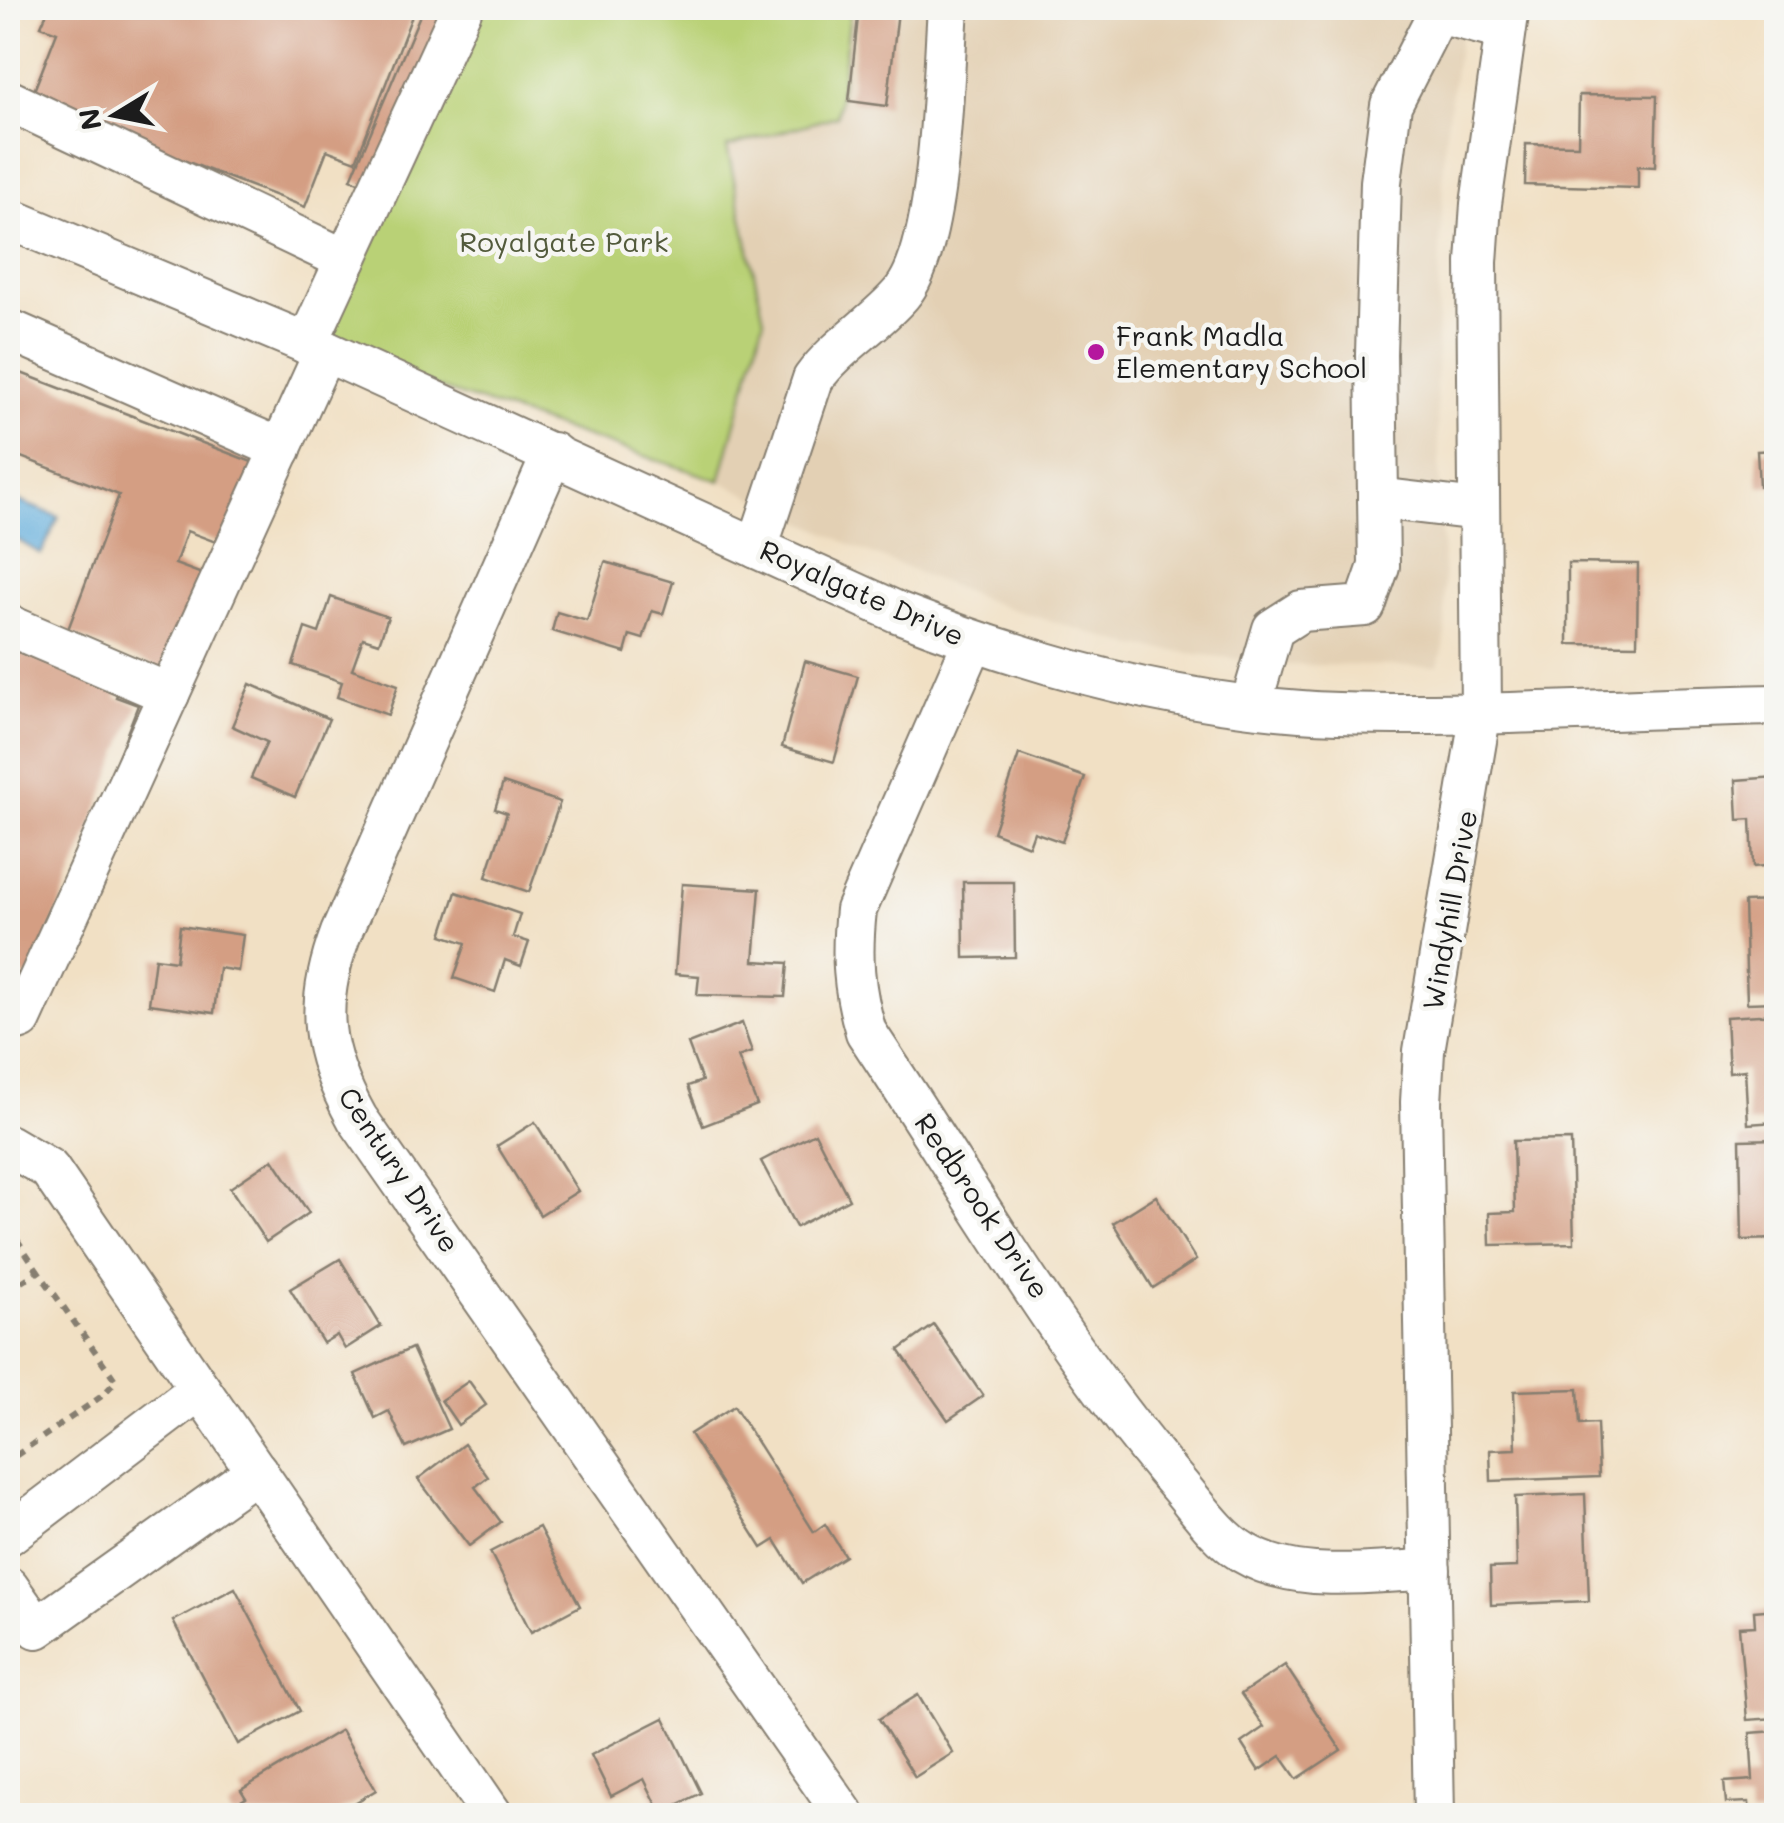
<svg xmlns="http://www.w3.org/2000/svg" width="1784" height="1823" font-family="Mali,sans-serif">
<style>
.built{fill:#e3d0b4}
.green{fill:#b9d176;stroke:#6a7649;stroke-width:2.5}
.water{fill:#65afdd;stroke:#40667c;stroke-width:2.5}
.building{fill:#d49e83}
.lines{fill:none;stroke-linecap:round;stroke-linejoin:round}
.minor-casing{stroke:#867e70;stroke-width:44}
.path{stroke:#867e70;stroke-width:6;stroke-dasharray:8 8;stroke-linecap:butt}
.minor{stroke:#fff;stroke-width:40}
.poi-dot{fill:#b5179e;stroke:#f6f6f2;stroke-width:4}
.labels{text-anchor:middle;stroke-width:9;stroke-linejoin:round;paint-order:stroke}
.park-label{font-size:28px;fill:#535b3c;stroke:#f6f6f2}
.poi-label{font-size:28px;fill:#1c1c1c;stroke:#f6f6f2;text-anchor:start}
.street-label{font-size:28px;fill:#1c1c1c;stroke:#f6f6f2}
</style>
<rect width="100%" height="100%" fill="#f6f6f2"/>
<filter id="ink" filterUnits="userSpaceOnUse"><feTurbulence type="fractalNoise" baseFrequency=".01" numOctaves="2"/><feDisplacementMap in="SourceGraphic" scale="20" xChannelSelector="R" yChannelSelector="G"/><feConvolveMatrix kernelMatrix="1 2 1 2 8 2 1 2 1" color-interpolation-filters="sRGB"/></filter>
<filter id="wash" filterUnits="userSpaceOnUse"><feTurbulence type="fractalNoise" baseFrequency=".0048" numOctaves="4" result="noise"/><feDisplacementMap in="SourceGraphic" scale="40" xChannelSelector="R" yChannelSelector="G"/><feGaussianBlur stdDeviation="2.25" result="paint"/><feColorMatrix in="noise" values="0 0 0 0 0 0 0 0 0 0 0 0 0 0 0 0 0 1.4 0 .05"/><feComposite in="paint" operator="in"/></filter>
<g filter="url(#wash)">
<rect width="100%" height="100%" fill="#f1e0c4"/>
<!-- built -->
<polygon class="built" points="851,8 1464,8 1445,138 1439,276 1436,385 1446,634 1438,666 1285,665 1134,646 1001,606 857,548 720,481 764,319 726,147 836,116"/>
<!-- green -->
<polygon class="green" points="481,8 851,8 837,116 727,147 764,319 720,481 315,347"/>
<!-- water -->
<polygon class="water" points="8,497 59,517 41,554 8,534"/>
<g id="blocks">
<!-- building -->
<g class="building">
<polygon points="49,8 415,8 356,161 327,150 305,207 30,101 57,32 41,26"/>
<polygon points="423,8 453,8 377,190 351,179"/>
<polygon points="859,8 898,11 887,106 849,101"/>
<polygon points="1579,95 1657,96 1655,167 1638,166 1638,188 1525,185 1526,144 1578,145"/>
<polygon points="8,368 257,464 226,546 187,531 175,564 202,574 166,670 67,632 119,495 8,452"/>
<polygon points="1776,450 1776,485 1759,486 1757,451"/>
<polygon points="605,562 673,582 663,614 652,611 643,639 630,635 625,653 552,631 557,612 587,621"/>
<polygon points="1568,563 1638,564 1637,645 1568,644"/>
<polygon points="331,597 388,617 379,643 363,638 352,669 398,685 388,715 337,697 342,682 293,665 305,628 319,633"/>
<polygon points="8,648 118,692 116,697 138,705 32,979 8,970"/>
<polygon points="805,661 858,676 834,762 782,747"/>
<polygon points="250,684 329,719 295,797 251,778 267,742 232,726"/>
<polygon points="1019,754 1085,777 1062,842 1034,832 1029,846 993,832"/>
<polygon points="1776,777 1776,865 1753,867 1751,819 1738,820 1736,780"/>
<polygon points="503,783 560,802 529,892 486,877 507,813 495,809"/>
<polygon points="963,882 1014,882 1015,957 964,958"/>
<polygon points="682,884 760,889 754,961 788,963 785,997 697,995 699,976 675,974"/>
<polygon points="456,892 520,914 513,937 529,942 521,966 505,960 495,992 454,978 466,943 442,935"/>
<polygon points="1776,901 1776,1002 1747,1003 1744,902"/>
<polygon points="180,926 243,935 238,971 219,968 214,1013 149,1004 155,958 176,961"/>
<polygon points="1776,1014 1776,1122 1748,1124 1745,1070 1729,1072 1726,1017"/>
<polygon points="742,1023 752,1052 738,1057 757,1105 703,1126 688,1086 702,1081 688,1044"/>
<polygon points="535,1122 578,1191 540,1215 497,1146"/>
<polygon points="815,1133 849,1199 796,1227 761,1161"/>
<polygon points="1776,1139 1776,1239 1742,1240 1740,1140"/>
<polygon points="1571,1140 1574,1243 1490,1245 1489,1213 1515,1212 1513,1141"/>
<polygon points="273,1159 309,1213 266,1242 230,1188"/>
<polygon points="1156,1196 1196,1260 1153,1288 1113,1223"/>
<polygon points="340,1259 381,1326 345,1349 337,1335 323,1343 290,1289"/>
<polygon points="934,1325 983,1396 948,1420 899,1350"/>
<polygon points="412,1348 449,1429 406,1448 389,1411 375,1418 355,1374"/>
<polygon points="469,1381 486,1405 458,1425 441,1400"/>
<polygon points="1578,1389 1580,1424 1597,1423 1599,1477 1491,1481 1490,1450 1516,1449 1514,1391"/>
<polygon points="734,1406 814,1532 825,1524 845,1556 802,1583 775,1540 762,1548 690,1434"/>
<polygon points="464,1444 488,1477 475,1487 501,1522 469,1546 418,1479"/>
<polygon points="1585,1494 1589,1601 1491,1605 1490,1568 1517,1567 1515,1497"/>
<polygon points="539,1527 580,1606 531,1632 490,1552"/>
<polygon points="235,1588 300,1711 238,1744 173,1621"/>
<polygon points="1776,1609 1776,1718 1747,1720 1739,1627 1755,1626 1754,1611"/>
<polygon points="1285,1665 1341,1750 1297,1779 1281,1756 1259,1771 1241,1743 1264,1727 1241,1694"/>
<polygon points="918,1695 953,1753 915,1777 879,1719"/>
<polygon points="664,1718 701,1793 661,1813 644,1779 611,1796 591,1755"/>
<polygon points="341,1730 376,1790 333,1816 232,1816 228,1808 246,1798 241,1790"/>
<polygon points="1776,1731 1776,1816 1750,1816 1749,1802 1726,1803 1724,1782 1753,1780 1750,1733"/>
</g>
</g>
</g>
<g filter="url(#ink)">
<use href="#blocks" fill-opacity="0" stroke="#867e70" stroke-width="2.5"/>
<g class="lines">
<defs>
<g id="minor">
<polyline points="8,100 346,260"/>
<path d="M8,218L325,351L897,612C1035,666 1188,708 1338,713C1483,717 1631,708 1776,705"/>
<polyline points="8,329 281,449"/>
<polyline points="307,344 462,8"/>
<path d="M553,453L341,933C314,1005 320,1051 357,1118L845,1816"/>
<polyline points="1378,498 1478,510"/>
<path d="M757,548L813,379C838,345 874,325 901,294C942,247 943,73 948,8"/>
<polyline points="8,625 169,694"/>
<path d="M973,642L856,910C851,955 853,989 866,1032C964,1179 1062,1349 1176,1482C1197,1506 1217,1537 1244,1553C1298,1585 1370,1571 1430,1570"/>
<polyline points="1251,704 1273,629 1301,611 1365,606 1379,566 1376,354 1381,182 1391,105 1438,13 1503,30"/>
<polyline points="8,1023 21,1019 325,351"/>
<polyline points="8,1145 49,1169 493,1816"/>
<polyline points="8,1535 200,1389"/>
<polyline points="8,1587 37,1628 257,1471"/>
<polyline points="1434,1816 1421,1102 1424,1051 1481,711 1477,262 1481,204 1509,8"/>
</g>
</defs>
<!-- minor casing -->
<use href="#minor" class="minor-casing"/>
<!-- path -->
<g class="path">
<polyline points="8,1226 38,1271"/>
<polyline points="8,1291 38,1271 116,1381 102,1396 8,1461"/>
</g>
<!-- minor -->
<use href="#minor" class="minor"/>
</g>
</g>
<!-- markers -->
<circle class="poi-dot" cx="1096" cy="352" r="10"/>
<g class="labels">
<!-- park labels -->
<g class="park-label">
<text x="564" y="252">Royalgate Park</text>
</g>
<!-- poi labels -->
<g class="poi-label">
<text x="1116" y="346">Frank Madla<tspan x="1116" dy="32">Elementary School</tspan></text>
</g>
<!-- street labels -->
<g class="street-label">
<text transform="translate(862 593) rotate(24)" y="10">Royalgate Drive</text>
<text transform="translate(1450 910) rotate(-80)" y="10">Windyhill Drive</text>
<text transform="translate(399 1170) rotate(56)" y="10">Century Drive</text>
<text transform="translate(982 1206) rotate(56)" y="10">Redbrook Drive</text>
</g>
</g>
<!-- margin -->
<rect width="1784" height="1823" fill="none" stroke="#f6f6f2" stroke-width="40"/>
<!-- north arrow -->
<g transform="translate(115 115) rotate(260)" stroke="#f6f6f2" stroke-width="8" paint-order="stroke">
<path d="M0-8L18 38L0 25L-18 38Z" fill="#1c1c1c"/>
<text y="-15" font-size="28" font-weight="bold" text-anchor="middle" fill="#1c1c1c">N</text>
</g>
</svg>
